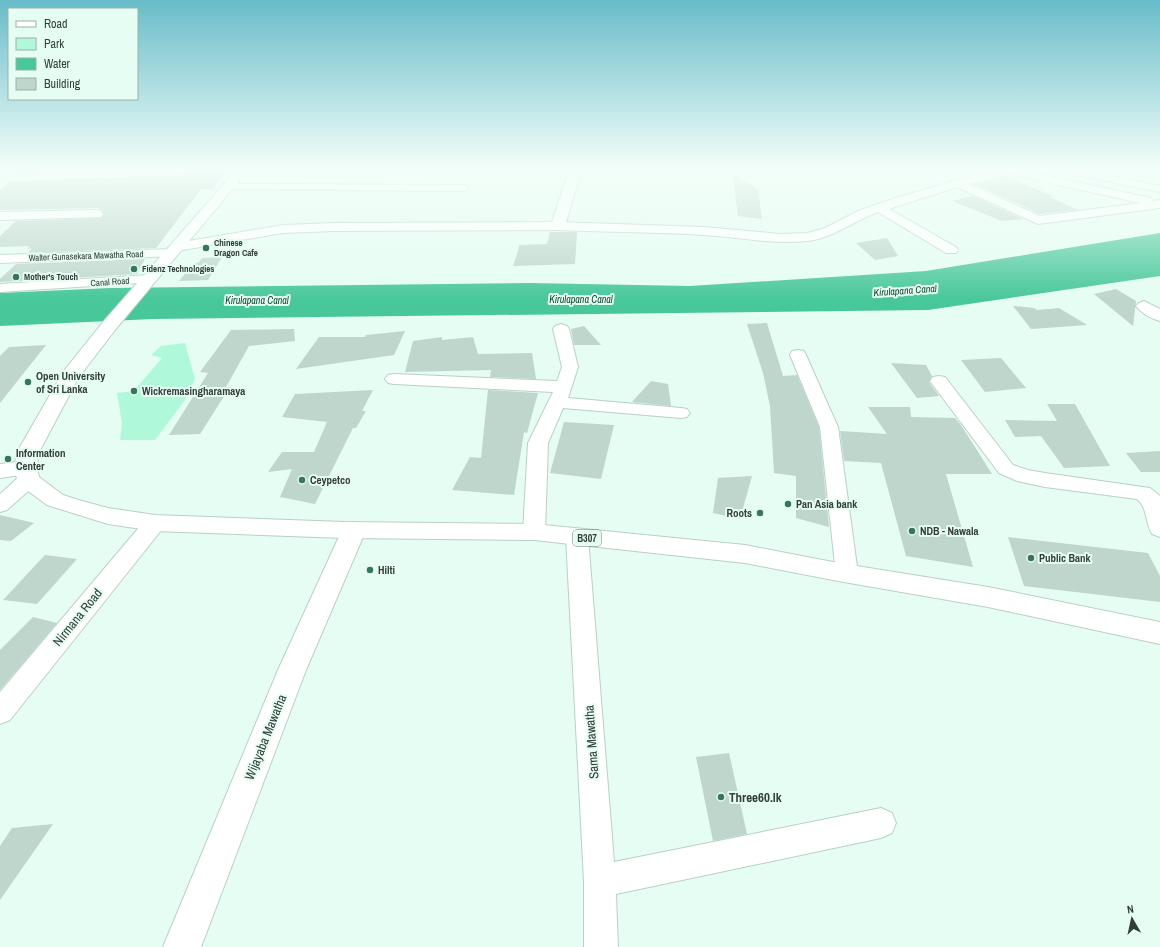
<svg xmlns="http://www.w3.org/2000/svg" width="1160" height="947" font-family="'Archivo Narrow',sans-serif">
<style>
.green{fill:#b0f8da}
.water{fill:#48c79b}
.building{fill:#bed6cb}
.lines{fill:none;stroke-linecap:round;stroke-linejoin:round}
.minor-casing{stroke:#b9d0c6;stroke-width:2}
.tertiary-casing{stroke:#b9d0c6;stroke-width:2}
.primary-casing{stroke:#b9d0c6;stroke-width:2}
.minor{fill:#fff;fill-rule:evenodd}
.tertiary{fill:#fff;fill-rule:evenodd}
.primary{fill:#fff;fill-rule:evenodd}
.poi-dot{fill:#39745e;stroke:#e5fdf2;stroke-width:1.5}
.labels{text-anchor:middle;stroke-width:4;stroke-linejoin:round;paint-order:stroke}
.far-poi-label{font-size:9px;font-weight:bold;fill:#343d39;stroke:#e5fdf2;text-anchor:start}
.far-street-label{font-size:9px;fill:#343d39;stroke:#e5fdf2}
.far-water-label{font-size:10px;font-style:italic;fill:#053e2d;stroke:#e5fdf2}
.shield{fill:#e5fdf2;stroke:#697770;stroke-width:1}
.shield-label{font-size:10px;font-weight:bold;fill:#343d39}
.poi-label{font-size:11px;font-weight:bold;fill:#343d39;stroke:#e5fdf2;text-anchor:start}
.near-street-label{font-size:13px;fill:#343d39;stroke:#e5fdf2}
.near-poi-label{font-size:13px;font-weight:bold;fill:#343d39;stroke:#e5fdf2;text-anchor:start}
</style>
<rect width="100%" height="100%" fill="#e5fdf2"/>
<!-- green -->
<polygon class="green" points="185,343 195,379 185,400 155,440 120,440 122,423 117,393 134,391 162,358 151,355 161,346"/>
<!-- water -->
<polygon class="water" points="1160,233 1160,276 928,310 153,319 0,326 0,293 110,288 530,283 690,286 926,271"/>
<!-- building -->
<g class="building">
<polygon points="16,168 153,168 17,173"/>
<polygon points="197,168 228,168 212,189 201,189 156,248 28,253 32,248 27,249 30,246 0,247 0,236 16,221 101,218 104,215 102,210 97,208 0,210 0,190 9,182 178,176 194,171"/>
<polygon points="732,171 758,190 762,219 738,216"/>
<polygon points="1006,176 1053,196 1050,197 1078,210 1040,214 974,184"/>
<polygon points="973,196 1023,219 1002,221 952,201"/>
<polygon points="550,232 577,232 575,264 513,266 518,251 519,245 547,244"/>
<polygon points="887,238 898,256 875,260 856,243"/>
<polygon points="222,257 208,280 179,281 194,263 198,263 202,258"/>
<polygon points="145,259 137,274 0,282 0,279 16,264"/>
<polygon points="1116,289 1136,301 1133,326 1094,294"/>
<polygon points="1013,306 1034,308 1037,310 1059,308 1087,325 1031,329"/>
<polygon points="767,323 783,376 797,375 819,427 829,527 796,518 796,476 774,473 770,406 763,373 747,324"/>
<polygon points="584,326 601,345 574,345 571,329"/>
<polygon points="294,329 295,341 249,346 226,387 230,387 200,434 169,435 208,373 200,372 231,330"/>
<polygon points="405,331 394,355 296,369 319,337 365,337 366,335"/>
<polygon points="442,337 442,340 473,337 478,354 532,353 536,379 490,377 491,370 405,372 413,341"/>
<polygon points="46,345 0,403 0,356 9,347"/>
<polygon points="1001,358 1026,388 985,392 961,360"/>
<polygon points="891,363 926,365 932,376 929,382 939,396 917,398"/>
<polygon points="651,381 668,384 671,406 632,402"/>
<polygon points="373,390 362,411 366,411 356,428 353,428 315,504 280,497 292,469 268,472 282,452 314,452 327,422 282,417 295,394"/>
<polygon points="488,390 538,393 527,433 524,432 514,495 452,490 470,457 481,458"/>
<polygon points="1047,404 1075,404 1110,466 1064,468 1041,436 1015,437 1005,420 1057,421"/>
<polygon points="868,407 910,407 911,417 955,418 961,425 992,474 946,474 973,567 906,556 881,463 844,461 840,431 887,434"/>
<polygon points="564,422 614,425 601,479 550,473"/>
<polygon points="1160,451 1160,472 1141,472 1126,453"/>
<polygon points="752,476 740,519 713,513 718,478"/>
<polygon points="0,515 34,523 11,541 0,540"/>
<polygon points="1008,537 1148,553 1160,576 1160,602 1024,586"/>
<polygon points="45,555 77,559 37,604 3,600"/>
<polygon points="33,617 57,623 0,690 0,650"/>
<polygon points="729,753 747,834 713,841 696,757"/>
<polygon points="53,824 0,900 0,846 12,828"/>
</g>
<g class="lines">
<defs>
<g id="minor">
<polygon points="180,168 196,168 194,170 178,175 13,181 9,180 7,178 9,176 13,175"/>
<path d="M1007,168H1026L1023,171L1147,197L1151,198L1153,201L1160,200V208L1038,224L957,187L889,209L956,247L958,250L956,253H946L878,212C854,221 833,238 808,241C774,245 738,237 704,235C656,232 607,232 558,230L553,229L552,226L553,223L558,222L704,227L780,234L808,233L825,228L858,211L886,201L974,175ZM1008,174H1009L1140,203L1040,216L969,184Z"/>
<polygon points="1051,168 1071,168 1160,186 1160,192 1057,171"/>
<polygon points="228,184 463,185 467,186 469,188 467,190 463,191 224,189 222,187 224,185"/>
<polygon points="97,210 101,211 103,214 101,217 0,220 0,212"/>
<polygon points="171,249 176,250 178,253 176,256 0,263 0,255"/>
<polygon points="149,275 154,276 156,279 154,282 0,292 0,284"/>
<path d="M1144,301L1160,309V321C1152,319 1141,313 1136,306L1139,303Z"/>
<polygon points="561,324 567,326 569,329 578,367 568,398 681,408 687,409 690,413 687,417 681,418 563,408 548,443 545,532 542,537 534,540 526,537 523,532 528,443 553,392 394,384 388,383 385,379 388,375 394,374 557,381 562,367 553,329 555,326"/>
<polygon points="798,350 804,351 806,355 838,427 858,574 855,580 847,582 839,580 836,574 820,427 790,355 792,351"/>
<path d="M939,376L945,377L1013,465L1028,470L1045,473L1150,488L1160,496V537L1152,534C1145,523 1148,508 1137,499L1045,487L1017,481L999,473L930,381L933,377Z"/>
<polygon points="28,473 35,475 38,480 35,485 7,510 0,512 0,494 21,475"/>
<polygon points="155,516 163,518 166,523 163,528 10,720 0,724 0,692 147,518"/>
<polygon points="577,529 585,532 588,537 614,862 881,808 892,813 896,823 892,833 881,838 616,894 618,947 584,947 584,881 566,537 569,532"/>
</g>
<g id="tertiary">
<polygon points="570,168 582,168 565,226 563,229 558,230 334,231 283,233 177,251 172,250 170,247 172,244 177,243 283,225 334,223 552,222"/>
<polygon points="26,461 34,463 37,468 34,473 0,478 0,464"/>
<polygon points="354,522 362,524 366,530 306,670 201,947 163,947 278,670 342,530 346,524"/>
</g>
<polygon id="primary" points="238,168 250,168 115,330 79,377 38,454 37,468 39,477 63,495 82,501 108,508 155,515 344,522 534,524 745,545 838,563 988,587 1160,622 1160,644 988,607 838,581 745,563 534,540 344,538 155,531 108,524 47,505 20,485 17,480 15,468 16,454 63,372 103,322"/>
</defs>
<!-- minor casing -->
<use href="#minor" class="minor-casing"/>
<!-- tertiary casing -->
<use href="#tertiary" class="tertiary-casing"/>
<!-- primary casing -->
<use href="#primary" class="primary-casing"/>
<!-- minor -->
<use href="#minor" class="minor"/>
<!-- tertiary -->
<use href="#tertiary" class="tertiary"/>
<!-- primary -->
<use href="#primary" class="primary"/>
</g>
<!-- sky -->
<linearGradient id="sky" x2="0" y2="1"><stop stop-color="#68bcc9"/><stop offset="0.56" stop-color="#f3fef9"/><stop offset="1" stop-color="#f3fef9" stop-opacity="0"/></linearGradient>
<rect width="1160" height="300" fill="url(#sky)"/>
<!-- markers -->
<g class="poi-dot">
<circle cx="206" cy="248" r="4"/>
<circle cx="134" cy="269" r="4"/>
<circle cx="16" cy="277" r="4"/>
<circle cx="28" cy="382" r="4"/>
<circle cx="134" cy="391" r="4"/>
<circle cx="8" cy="459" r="4"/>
<circle cx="302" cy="480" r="4"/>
<circle cx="788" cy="504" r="4"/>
<circle cx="760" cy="513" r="4"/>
<circle cx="912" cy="531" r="4"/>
<circle cx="1031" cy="558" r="4"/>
<circle cx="370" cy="570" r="4"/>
<circle cx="721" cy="797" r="4"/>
</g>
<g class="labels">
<!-- far-poi labels -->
<g class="far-poi-label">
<text x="214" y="246">Chinese<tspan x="214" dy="10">Dragon Cafe</tspan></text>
<text x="142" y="272">Fidenz Technologies</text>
<text x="24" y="280">Mother's Touch</text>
</g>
<!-- far-street labels -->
<g class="far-street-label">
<text transform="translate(86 256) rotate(-2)" y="3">Walter Gunasekara Mawatha Road</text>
<text transform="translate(110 282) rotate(-4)" y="3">Canal Road</text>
</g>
<!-- far-water labels -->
<g class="far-water-label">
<text transform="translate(905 290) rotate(-4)" y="4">Kirulapana Canal</text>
<text x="581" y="303">Kirulapana Canal</text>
<text x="257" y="304">Kirulapana Canal</text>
</g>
<!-- shield labels -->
<rect class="shield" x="573" y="530" width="28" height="16" rx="3"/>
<g class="shield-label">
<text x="587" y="542">B307</text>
</g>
<!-- poi labels -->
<g class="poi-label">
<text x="36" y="380">Open University<tspan x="36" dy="13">of Sri Lanka</tspan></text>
<text x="142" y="395">Wickremasingharamaya</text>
<text x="16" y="457">Information<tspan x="16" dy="13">Center</tspan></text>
<text x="310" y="484">Ceypetco</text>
<text x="796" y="508">Pan Asia bank</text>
<text x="752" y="517" text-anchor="end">Roots</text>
<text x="920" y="535">NDB - Nawala</text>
<text x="1039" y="562">Public Bank</text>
<text x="378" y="574">Hilti</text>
</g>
<!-- near-street labels -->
<g class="near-street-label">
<text transform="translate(77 617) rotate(-51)" y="5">Nirmana Road</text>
<text transform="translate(265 737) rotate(-68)" y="5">Wijayaba Mawatha</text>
<text transform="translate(591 742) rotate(-94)" y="5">Sama Mawatha</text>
</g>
<!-- near-poi labels -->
<g class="near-poi-label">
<text x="729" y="802">Three60.lk</text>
</g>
</g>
<!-- legend -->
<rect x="8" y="8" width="130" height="92" fill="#e5fdf2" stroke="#9eb0a8"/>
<rect x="16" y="21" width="20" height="6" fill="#ffffff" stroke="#9eb0a8"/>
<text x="44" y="28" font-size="12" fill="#343d39">Road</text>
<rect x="16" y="38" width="20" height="12" fill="#b0f8da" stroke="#9eb0a8"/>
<text x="44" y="48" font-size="12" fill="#343d39">Park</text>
<rect x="16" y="58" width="20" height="12" fill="#48c79b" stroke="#9eb0a8"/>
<text x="44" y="68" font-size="12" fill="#343d39">Water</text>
<rect x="16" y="78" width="20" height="12" fill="#bed6cb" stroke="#9eb0a8"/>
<text x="44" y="88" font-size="12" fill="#343d39">Building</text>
<!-- north arrow -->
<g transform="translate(1132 919) rotate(351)" stroke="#e5fdf2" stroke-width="3" paint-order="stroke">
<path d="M0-3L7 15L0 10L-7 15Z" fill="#343d39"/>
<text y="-6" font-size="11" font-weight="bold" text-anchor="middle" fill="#343d39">N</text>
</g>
</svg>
